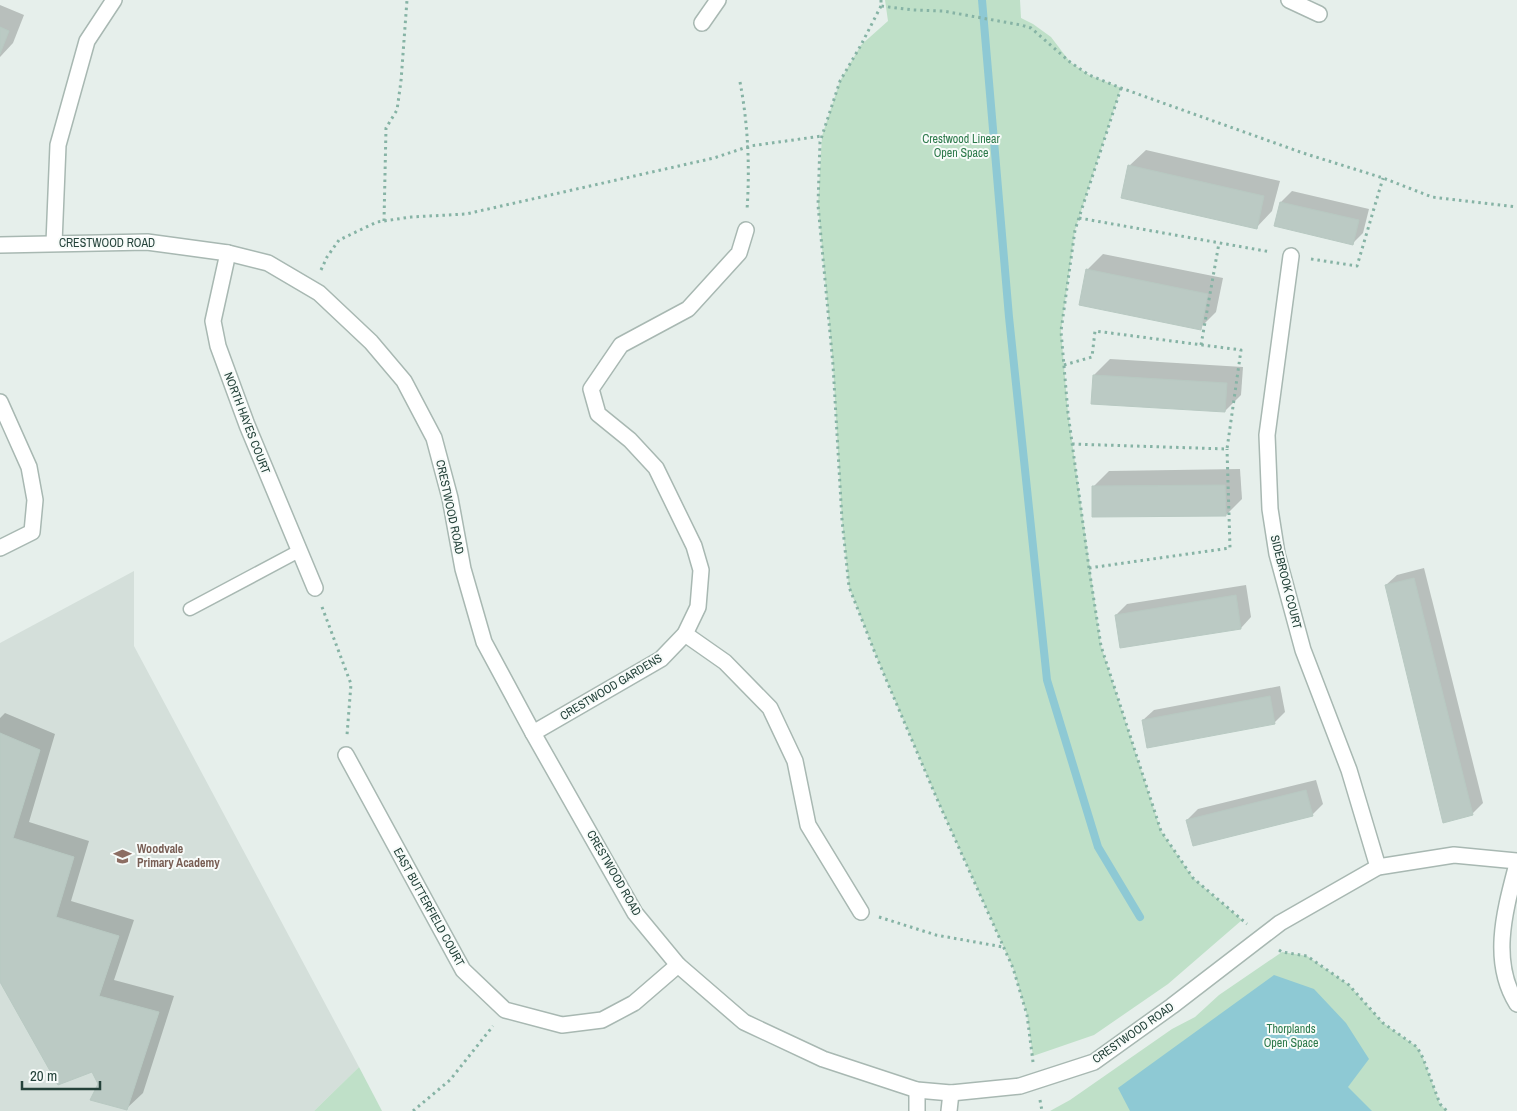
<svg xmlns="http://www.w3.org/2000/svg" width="1517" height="1111" font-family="'Archivo Narrow',sans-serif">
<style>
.built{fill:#d4dfda}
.green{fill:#bfe0c8}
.water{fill:#8ec9d4}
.shadow{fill:#0003}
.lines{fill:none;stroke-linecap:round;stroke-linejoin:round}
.stream{stroke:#8ec9d4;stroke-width:8}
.building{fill:#bbcac4;stroke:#b8c9c2}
.service-casing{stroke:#a8b8b2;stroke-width:15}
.minor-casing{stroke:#a8b8b2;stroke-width:18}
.path{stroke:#86b3a5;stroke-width:3;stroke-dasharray:2.5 4;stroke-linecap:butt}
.service{stroke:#fff;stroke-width:12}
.minor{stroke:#fff;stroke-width:15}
.labels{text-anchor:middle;stroke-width:4;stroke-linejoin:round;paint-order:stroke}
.park-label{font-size:12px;fill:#2d7a4b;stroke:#f7fbf9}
.street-label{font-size:12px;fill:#24423a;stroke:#f7fbf9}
.education-label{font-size:12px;font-weight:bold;fill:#785e54;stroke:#f7fbf9;text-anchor:start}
</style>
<rect width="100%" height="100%" fill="#e6efeb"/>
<!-- built -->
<polygon class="built" points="134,571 134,646 359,1067 314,1111 0,1111 0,643"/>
<!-- green -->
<g class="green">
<polygon points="885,0 1020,0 1021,18 1033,24 1051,37 1070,62 1089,75 1121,88 1075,230 1061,331 1068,413 1101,646 1161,831 1193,878 1242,920 1168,984 1094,1035 1033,1056 1027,1015 1013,968 937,799 877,658 849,587 842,520 833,365 818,205 822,136 840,81 861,45 888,21"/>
<polygon points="1282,952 1307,956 1349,985 1383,1023 1417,1047 1423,1058 1440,1104 1447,1111 1050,1111 1070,1100 1172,1029 1195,1017 1219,995"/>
<polygon points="359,1067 382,1111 314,1111"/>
</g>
<!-- water -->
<polygon class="water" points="1274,975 1314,989 1346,1023 1369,1059 1348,1087 1372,1111 1130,1111 1118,1088"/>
<!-- shadow -->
<g class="shadow">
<polygon points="0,5 24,15 13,43 0,57"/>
<polygon points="1146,150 1280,181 1272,211 1256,228 1129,166"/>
<polygon points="1292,191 1369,209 1363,233 1353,243 1276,225 1281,202"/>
<polygon points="1103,254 1223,278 1216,312 1200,328 1087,270"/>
<polygon points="1110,359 1243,367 1241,395 1225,411 1092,403 1094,375"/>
<polygon points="1240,469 1242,499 1226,515 1093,487 1109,471"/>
<polygon points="1424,568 1483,803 1472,814 1386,585 1397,575"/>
<polygon points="1246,585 1251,617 1241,628 1116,615 1127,604"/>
<polygon points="1280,686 1285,712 1274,723 1143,720 1154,710"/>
<polygon points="5,713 55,734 29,822 89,841 71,901 134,920 114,980 174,996 143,1093 126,1109 99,1084 93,1070 0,980 0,718"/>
<polygon points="1316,780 1323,804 1312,815 1187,820 1198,809"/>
</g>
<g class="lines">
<!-- stream -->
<polyline class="stream" points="982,0 1009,317 1047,680 1098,847 1140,917"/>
</g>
<!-- building -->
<g class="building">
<polygon points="0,27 9,31 0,54"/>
<polygon points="1128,165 1264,196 1257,229 1121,198"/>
<polygon points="1280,202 1359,220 1353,245 1274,226"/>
<polygon points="1086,269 1208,294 1201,330 1079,305"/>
<polygon points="1093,375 1227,383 1225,412 1091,404"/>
<polygon points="1225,485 1226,516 1092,517 1092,486"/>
<polygon points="1414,578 1473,815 1443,823 1385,585"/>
<polygon points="1236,595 1241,629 1120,648 1115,615"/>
<polygon points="1270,696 1275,724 1147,748 1142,720"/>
<polygon points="0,733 40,750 13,838 74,857 56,917 119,936 99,996 159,1012 127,1110 90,1100 98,1084 92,1072 58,1085 0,982"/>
<polygon points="1306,790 1313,816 1193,846 1186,820"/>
</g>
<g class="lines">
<defs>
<polyline id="service" points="190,609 299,551"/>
<g id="minor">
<polyline points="1289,0 1319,14"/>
<polyline points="702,23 718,0"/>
<polyline points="54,243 58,145 87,41 114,0"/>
<polyline points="0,245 147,242 228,253 268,263 319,293 371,342 404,381 434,438 450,498 463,569 484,642 533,733 635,913 678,965 744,1022 823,1059 917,1090 951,1093 1020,1086 1094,1062 1172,1006 1280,923 1378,867 1454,855 1517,861"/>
<polyline points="228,253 213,321 218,346 247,425 315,588"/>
<polyline points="1291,256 1267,435 1270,509 1277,554 1303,650 1349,770 1378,867"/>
<polyline points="0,402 29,467 35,500 32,532 0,548"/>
<polyline points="685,634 725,662 770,708 795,761 808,825 861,912"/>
<polyline points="533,733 661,659 685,634 698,607 701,570 694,546 656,468 630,440 598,414 591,389 621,345 688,309 739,253 746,230"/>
<polyline points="346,755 463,970 505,1010 562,1025 602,1020 634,1003 678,965"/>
<path d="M1517,864C1505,910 1490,961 1517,1004"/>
<polyline points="917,1090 917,1111"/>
<polyline points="949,1111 951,1093"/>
</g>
</defs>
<!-- service casing -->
<use href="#service" class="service-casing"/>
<!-- minor casing -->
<use href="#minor" class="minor-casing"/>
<!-- path -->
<g class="path">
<polyline points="881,0 881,6 913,10 943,11 1021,25 1031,28 1070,62 1089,75 1121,88 1303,153 1383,178 1432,197 1517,207"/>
<polyline points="881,6 861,45 840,81 820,142 818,205 833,365 842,520 849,587 877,658 937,799 1013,968 1027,1015 1033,1062"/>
<path d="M740,82C748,124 750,167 747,210"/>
<polyline points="1121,88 1075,230 1061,331 1068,413 1089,568 1101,646 1161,831 1193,878 1247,924"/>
<polyline points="1079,218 1271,252"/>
<polyline points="384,221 386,128 397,110 401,81 407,0"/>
<polyline points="1311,259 1357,266 1383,178"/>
<polyline points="321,270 327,257 339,240 377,222 411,217 466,214 714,158 750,146 822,136"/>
<polyline points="1201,345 1219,243"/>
<polyline points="1064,365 1092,357 1095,331 1241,350 1227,449 1072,444"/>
<polyline points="1089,568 1230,548 1227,449"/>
<polyline points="322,607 351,684 347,735"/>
<polyline points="879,917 936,935 1003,947"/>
<polyline points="1279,950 1282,952 1307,956 1349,985 1383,1023 1417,1047 1423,1058 1440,1104 1447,1111"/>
<polyline points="1040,1100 1042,1111"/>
<polyline points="413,1111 450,1080 493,1026"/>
</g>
<!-- service -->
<use href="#service" class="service"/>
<!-- minor -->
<use href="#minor" class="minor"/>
</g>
<!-- icons -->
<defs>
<symbol id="school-bare" viewBox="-9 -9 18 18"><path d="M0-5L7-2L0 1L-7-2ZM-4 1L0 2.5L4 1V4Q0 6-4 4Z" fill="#8d6e63" stroke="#f7fbf9" stroke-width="2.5" paint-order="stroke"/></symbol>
</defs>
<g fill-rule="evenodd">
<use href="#school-bare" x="110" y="844" width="25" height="25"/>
</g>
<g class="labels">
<!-- park labels -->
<g class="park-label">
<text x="961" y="143">Crestwood Linear<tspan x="961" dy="14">Open Space</tspan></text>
<text x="1291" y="1033">Thorplands<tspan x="1291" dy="14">Open Space</tspan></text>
</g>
<!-- street labels -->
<g class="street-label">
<text x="107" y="247">CRESTWOOD ROAD</text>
<text transform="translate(247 423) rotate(69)" y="4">NORTH HAYES COURT</text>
<text transform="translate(450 507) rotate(78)" y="4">CRESTWOOD ROAD</text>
<text transform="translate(1286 582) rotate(76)" y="4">SIDEBROOK COURT</text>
<text transform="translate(611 687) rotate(-31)" y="4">CRESTWOOD GARDENS</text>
<text transform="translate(614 873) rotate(60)" y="4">CRESTWOOD ROAD</text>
<text transform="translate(429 907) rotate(61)" y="4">EAST BUTTERFIELD COURT</text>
<text transform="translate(1133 1033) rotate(-35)" y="4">CRESTWOOD ROAD</text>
</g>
<!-- education labels -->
<g class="education-label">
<text x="137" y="853">Woodvale<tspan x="137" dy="14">Primary Academy</tspan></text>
</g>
</g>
<!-- scale -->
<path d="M22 1081v8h78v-8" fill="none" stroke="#24423a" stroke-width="2.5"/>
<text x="30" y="1081" font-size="15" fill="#24423a" stroke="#f7fbf9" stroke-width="4" paint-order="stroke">20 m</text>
</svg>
